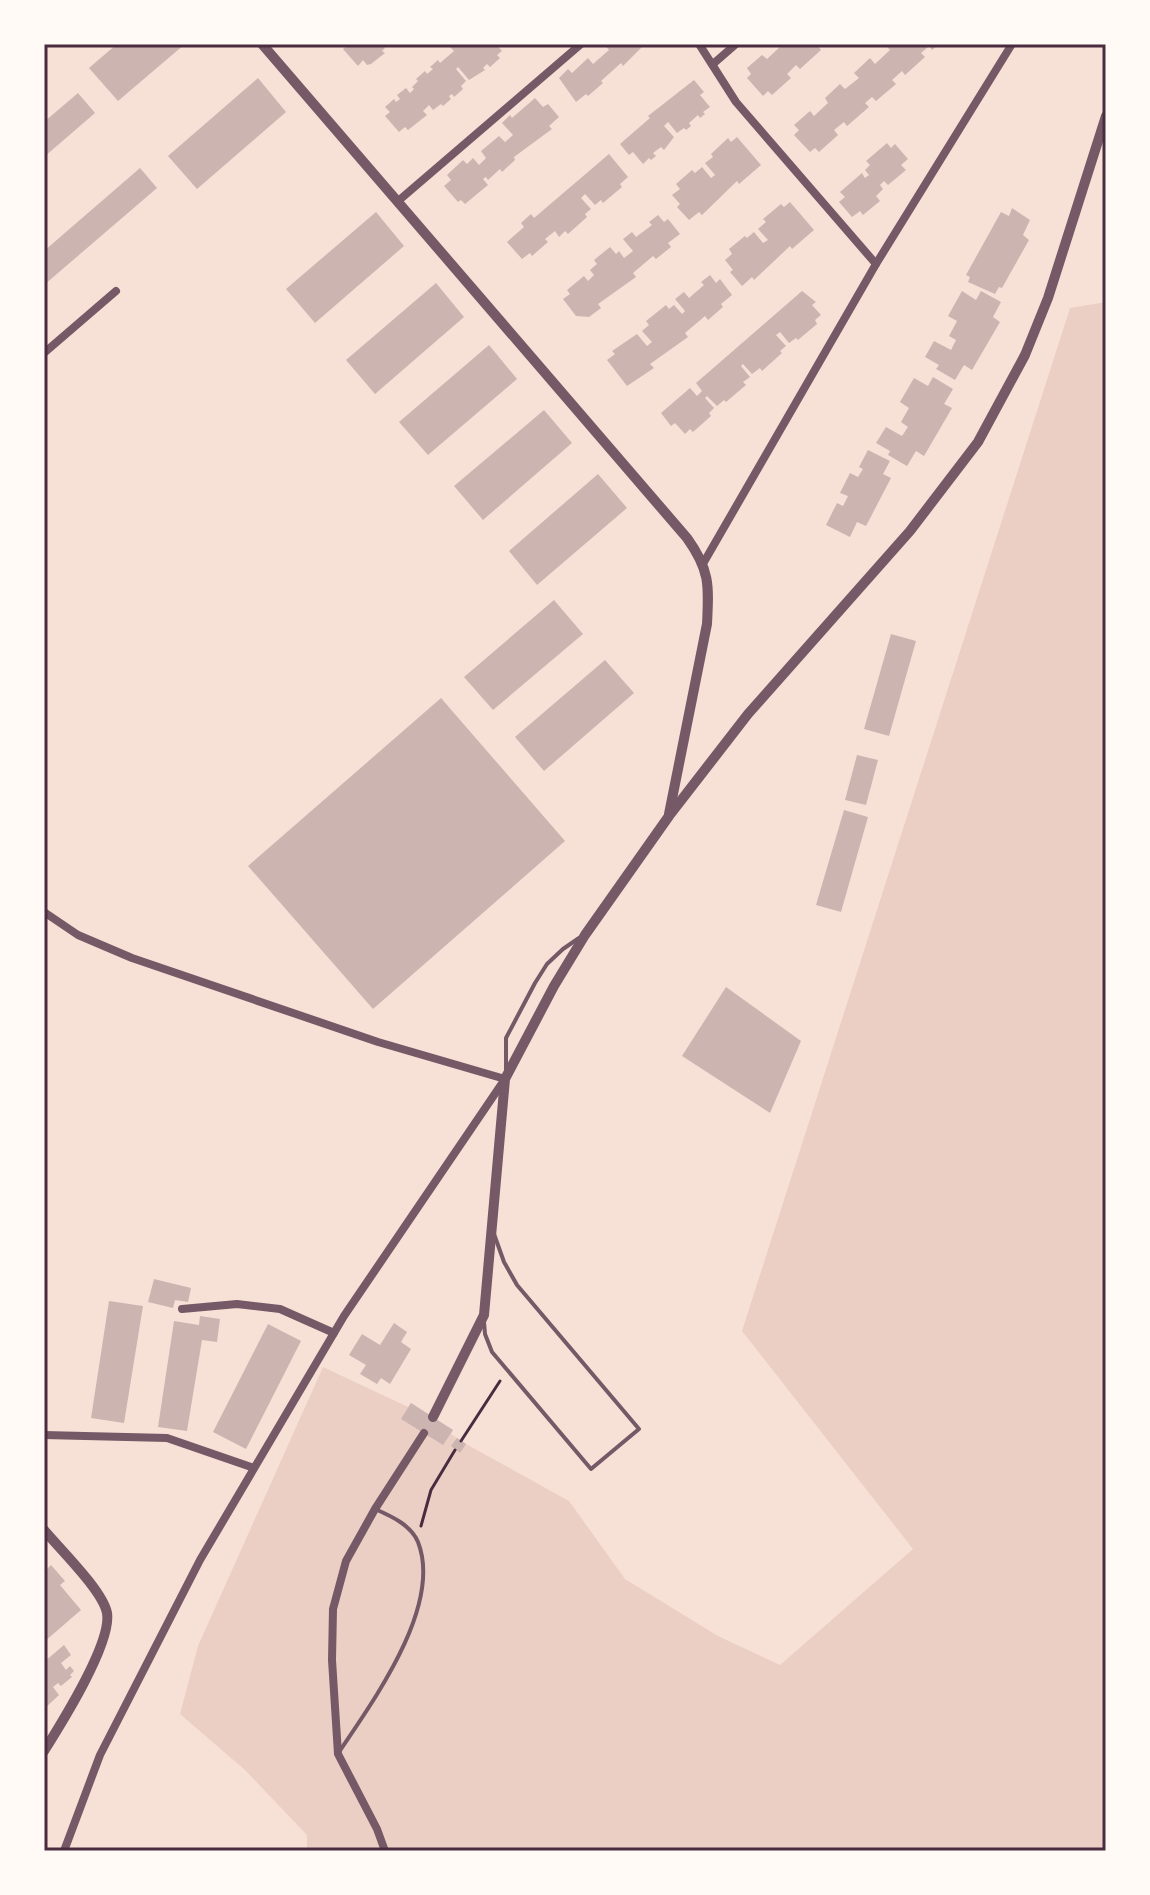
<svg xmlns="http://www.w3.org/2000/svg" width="1150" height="1895" font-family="'Exo 2',sans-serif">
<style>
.green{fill:#ebcfc5}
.building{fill:#ccb4b1}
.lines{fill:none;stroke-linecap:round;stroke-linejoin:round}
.path{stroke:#4a2c40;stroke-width:3}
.service{stroke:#755966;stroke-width:4}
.minor{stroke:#755966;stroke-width:8}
.tertiary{stroke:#755966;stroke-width:10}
.neatline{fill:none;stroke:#4a2c40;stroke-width:3}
</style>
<rect width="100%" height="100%" fill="#f7e1d7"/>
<!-- green -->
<polygon class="green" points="1106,302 1106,1851 307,1851 307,1835 245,1770 180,1714 198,1646 323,1367 408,1407 411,1403 453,1430 451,1434 466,1444 569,1501 625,1579 718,1636 780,1665 913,1549 742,1331 1070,308"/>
<!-- building -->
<g class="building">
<polygon points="117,44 185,44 118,101 89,68"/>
<polygon points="349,44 382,44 385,48 382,51 385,53 371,64 367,65 363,60 358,66 343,49"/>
<polygon points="454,44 496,44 502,51 497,55 500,58 490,67 487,64 483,68 485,70 469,80 458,67 456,69 466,81 461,86 463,89 454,97 452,94 449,96 451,99 443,106 441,104 433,110 429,105 423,111 427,115 408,130 405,127 399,132 385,116 390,112 385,107 394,99 396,102 400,99 397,95 406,88 410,93 414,89 412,87 418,81 416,79 425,71 427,74 433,69 430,67 438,60 440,63 454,51 450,47"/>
<polygon points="604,44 645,44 623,66 621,63 601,81 603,83 588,96 586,94 576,102 559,78 568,69 572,73 588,58 593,64 609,50"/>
<polygon points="779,44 820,44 818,46 821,50 800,69 796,65 787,74 791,78 772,95 768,91 763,96 747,78 751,74 747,68 762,55 767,59 781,46"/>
<polygon points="888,44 939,44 932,50 929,46 921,53 925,57 905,75 902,71 892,80 896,84 876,101 872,97 865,103 869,107 847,126 844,122 834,130 838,135 819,152 815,148 810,152 794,135 799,130 794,125 810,111 814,116 828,103 825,98 840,84 845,89 859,78 854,73 870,58 875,64 890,50 886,46"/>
<polygon points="258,78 286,112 197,189 168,156"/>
<polygon points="694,80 704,92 700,95 710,107 703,112 705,114 700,118 698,115 689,123 691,126 686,130 684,128 677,133 668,122 664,126 674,137 664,150 661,147 653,153 656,156 651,160 649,158 643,164 633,152 629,155 620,144 650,118 648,116"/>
<polygon points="78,93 95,113 44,157 44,122"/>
<polygon points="535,98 543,107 548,104 559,117 549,126 552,129 514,157 515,160 502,172 500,169 488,180 486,177 483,179 488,185 465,204 461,200 458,202 444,186 451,180 447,175 463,160 467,164 473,158 479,165 486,158 481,151 499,136 505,142 513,135 502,123 510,115 512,118"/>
<polygon points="737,137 761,165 739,184 737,181 702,215 699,212 689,220 677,207 680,204 672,195 680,189 676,184 692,170 695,173 702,167 711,178 715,175 705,163 713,157 711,154 728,138 731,142"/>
<polygon points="887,143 891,148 895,144 908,159 901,165 906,170 888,185 884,181 880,185 883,189 876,196 880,201 863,215 860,211 852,217 839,202 845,197 840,192 862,173 865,178 869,175 865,170 870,165 866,161"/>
<polygon points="609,154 628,177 620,184 622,187 603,203 601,200 595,205 585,194 581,198 591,209 585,214 587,217 568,234 565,231 559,237 555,231 545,239 548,242 532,256 530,253 522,259 507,242 524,227 521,223 531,214 534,218"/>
<polygon points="140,168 157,188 44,285 44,251"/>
<polygon points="790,202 814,230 792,249 790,246 754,280 752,277 742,286 730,272 733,270 725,260 732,254 729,249 745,236 747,238 754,232 763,243 768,240 758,229 766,222 763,219 781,204 784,207"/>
<polygon points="1012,208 1030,220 1023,235 1029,240 1002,288 999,287 995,294 968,282 970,277 966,275 1001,212 1009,216"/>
<polygon points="376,212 404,246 315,323 286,289"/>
<polygon points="658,215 664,222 668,219 680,234 668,243 671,247 656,259 653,256 633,273 636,277 598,304 601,308 589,317 576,316 563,299 570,294 567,290 584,276 588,281 594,275 590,270 597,264 594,260 610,247 616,254 619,251 624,258 633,251 623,239 632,232 636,237 652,225 649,222"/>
<polygon points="710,275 716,283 720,279 732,295 721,304 723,307 708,320 705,316 685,333 688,337 650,364 654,368 627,386 607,360 615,354 612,351 637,334 647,346 652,342 642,331 649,325 646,321 666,305 669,309 674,305 682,314 685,311 675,299 684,292 689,298 704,285 701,282"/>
<polygon points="436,283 464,317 375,394 346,360"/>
<polygon points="802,291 816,302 812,305 821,315 815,320 817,324 798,340 796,338 789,343 780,332 776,335 786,346 780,351 782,353 762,371 760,368 752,374 743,364 741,366 750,377 743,382 746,385 726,402 724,400 717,406 707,396 705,398 714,408 709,413 711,416 693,432 690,429 685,434 675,423 671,426 661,413 690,388 697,396 702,391 696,383"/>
<polygon points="962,291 976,300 981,291 1001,302 993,317 1000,322 972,370 964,365 955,380 936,369 939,365 925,357 934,341 951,350 956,340 949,336 957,321 948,316"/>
<polygon points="489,345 517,379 428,455 399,422"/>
<polygon points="933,377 953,389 944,404 952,408 924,456 916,451 907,466 888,455 890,451 876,443 886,427 902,436 908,427 901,422 909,408 900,402 914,378 928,386"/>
<polygon points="544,410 572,443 483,520 454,486"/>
<polygon points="868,450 890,461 883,474 891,478 866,526 857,522 850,537 826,525 837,503 843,506 848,496 840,493 850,473 858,477 863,469 859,467"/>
<polygon points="598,474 627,508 537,585 509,551"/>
<polygon points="554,600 583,634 493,710 464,677"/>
<polygon points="891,634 916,641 889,736 864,729"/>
<polygon points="605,660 634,693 544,771 515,737"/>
<polygon points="441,698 565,841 373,1009 248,866"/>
<polygon points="857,755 878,760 866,805 845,800"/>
<polygon points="844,810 868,817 841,912 816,905"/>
<polygon points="726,987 801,1041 770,1113 682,1056"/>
<polygon points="154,1279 191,1288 188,1302 175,1300 173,1308 148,1302"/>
<polygon points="109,1301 143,1306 124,1423 91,1418"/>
<polygon points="200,1316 220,1319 217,1342 202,1340 187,1431 158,1427 174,1321 199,1325"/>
<polygon points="394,1323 407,1332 401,1342 411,1349 390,1384 381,1378 377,1384 360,1374 366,1365 349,1355 362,1334 380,1345"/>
<polygon points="268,1324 301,1341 246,1449 213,1432"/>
<polygon points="411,1403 453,1430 443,1445 401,1419"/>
<polygon points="457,1438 466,1444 460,1453 451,1446"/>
<polygon points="51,1565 65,1581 60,1585 81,1610 44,1642 44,1572"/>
<polygon points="64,1645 71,1655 61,1663 66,1670 70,1666 74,1671 70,1675 72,1677 61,1686 58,1683 53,1687 59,1695 44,1709 44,1662"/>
</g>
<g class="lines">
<!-- path -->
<g class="path">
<polyline points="461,1441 500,1381"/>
<polyline points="421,1526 431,1490 455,1450"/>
</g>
<!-- service -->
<g class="service">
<polyline points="506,1071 506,1038 535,983 547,964 563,949 579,938"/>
<polyline points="484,1322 485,1334 492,1352 591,1469 639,1429 517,1285 504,1262 494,1234"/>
<path d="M339,1752C373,1701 443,1606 418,1542C411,1525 391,1516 375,1509"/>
</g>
<!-- minor -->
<g class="minor">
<polyline points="699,44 736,102 876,264"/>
<polyline points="713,64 736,44"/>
<polyline points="397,202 581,44"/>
<polyline points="44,353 116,291"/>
<polyline points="704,562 876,264 1012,44"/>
<polyline points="44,912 78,935 132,958 378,1042 505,1079 344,1316 200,1560 100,1755 64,1851"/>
<polyline points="182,1309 237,1304 280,1309 334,1333"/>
<polyline points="44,1435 167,1438 254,1468"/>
<polyline points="385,1851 377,1829 338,1754 332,1660 333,1609 346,1561 375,1509 424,1433"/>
</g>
<!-- tertiary -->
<g class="tertiary">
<path d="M262,44L687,538C710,570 709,585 707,624L669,814"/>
<polyline points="433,1417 484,1315 505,1079 554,986 585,935 669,816 748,714 910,531 978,442 1025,355 1048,298 1106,116"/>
<path d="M44,1530C60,1549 103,1591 107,1613C112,1643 61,1724 44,1751"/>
</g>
</g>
<!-- border -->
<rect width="1150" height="1895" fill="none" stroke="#fffaf5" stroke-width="92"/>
<rect x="46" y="46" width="1058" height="1803" class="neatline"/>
</svg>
